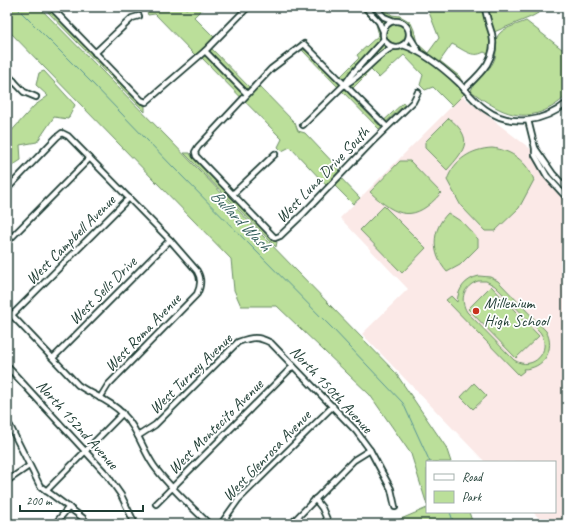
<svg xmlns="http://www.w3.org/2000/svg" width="574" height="531" font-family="Caveat,sans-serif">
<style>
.built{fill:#fbe9e7}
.green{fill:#bbdf9a;stroke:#6d8e67;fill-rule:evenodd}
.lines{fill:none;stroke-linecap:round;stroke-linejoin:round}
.stream{stroke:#579396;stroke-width:1}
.minor-casing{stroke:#1f3d34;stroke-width:8}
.minor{stroke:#fff;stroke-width:4.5}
.poi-dot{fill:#c8321e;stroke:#fff;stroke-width:1.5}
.labels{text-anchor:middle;stroke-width:3.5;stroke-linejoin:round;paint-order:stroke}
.street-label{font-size:16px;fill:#1f3d34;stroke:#fff}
.poi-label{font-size:16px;fill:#1f3d34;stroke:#fff;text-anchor:start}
.water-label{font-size:17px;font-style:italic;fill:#36615d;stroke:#fff}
</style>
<rect width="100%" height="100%" fill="#fff"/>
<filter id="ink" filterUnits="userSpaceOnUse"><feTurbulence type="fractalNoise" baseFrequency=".025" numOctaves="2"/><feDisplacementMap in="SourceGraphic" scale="8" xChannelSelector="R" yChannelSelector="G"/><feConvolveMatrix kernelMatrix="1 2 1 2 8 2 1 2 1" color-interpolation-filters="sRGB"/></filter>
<g filter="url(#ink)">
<!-- built -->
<polygon class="built" points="462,96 532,150 541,169 567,200 567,522 566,524 545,524 533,512 555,512 555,462 485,462 362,334 408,289 340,218"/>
<!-- green -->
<g class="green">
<polygon points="7,7 39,7 167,137 395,372 446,447 451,462 427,462 427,505 411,454 370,395 277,306 241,306 234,290 231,259 7,29"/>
<polygon points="43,7 47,7 140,103 145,106 145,112"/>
<polygon points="141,7 184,7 186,9 189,7 204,7 194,17 214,37 207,44 254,92 259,86 295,123 298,131 305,133 340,170 337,174 360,198 353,204 330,181 326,185 290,147 282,151 278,147 282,139 197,53 195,55 155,14 148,15 146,10"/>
<path d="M359,7H382L392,15L400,16L407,20L411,23L414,30L417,43L428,53L439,38L427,7H549L531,17L489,34L490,43L488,54L484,52C472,59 463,49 452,44L440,61L459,76L462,82L458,86L465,93L452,106L433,87L425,90L420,85L423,75L404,55L379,78L371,70L348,93L379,125L403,103L405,104L379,129L302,50H306L336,81L359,58L357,55L379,35L376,24Z"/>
<path d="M526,21L567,53V95C559,103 551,108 541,112C514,122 493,107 471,91C474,78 491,72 495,58C498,49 492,40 501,32C507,27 519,24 526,21Z"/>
<polygon points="44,71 75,105 68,119 54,117 37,142 20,145 21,160 7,169 7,136 34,106 48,96 36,85 39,73"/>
<path d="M449,118C474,139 466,149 447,170L425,148V142Z"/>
<path d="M492,148C512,150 527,162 534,180L519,208L495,231H485L461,206L447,180C454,160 471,149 492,148Z"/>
<polygon points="184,153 190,153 192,157 272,239 277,242 276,247"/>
<path d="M400,161H410L441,193C415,223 397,218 370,192Z"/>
<polygon points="384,206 426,248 402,273 360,230"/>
<path d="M448,213L462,222L478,239V247L460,265L447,272C431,254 431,230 448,213Z"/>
<path d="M479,276L490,277L498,281L546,331C556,349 544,369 523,369L524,371L519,375L446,300L451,296L457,302C458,289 465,279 479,276ZM478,281H486L495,286L540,332C553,351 533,372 514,360L467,312C459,299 464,286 478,281Z"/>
<polygon points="491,286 539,336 516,358 468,309"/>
<polygon points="474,383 487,396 473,409 461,397"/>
<polygon points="427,508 427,512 469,512 473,524 389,524"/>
</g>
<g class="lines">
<!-- stream -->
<g class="stream">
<polyline points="16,7 93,84 174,168 332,328 403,403 430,462"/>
<polyline points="450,512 454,524"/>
</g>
<defs>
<g id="minor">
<polyline points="52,7 53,9 141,100 146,102 205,51 248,7"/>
<polyline points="365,7 379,22 383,31"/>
<polyline points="375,7 384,17 394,21"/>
<circle cx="396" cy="34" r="13"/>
<polyline points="410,37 418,50"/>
<path d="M403,45C424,52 443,68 459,83C467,92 475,102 485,109C511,128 544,122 567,103"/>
<polyline points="205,51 247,94"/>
<polyline points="95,53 132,18 139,16"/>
<polyline points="7,74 24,92 36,97"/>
<path d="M346,84C364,74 375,56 393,47"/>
<polyline points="7,88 14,81"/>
<path d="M464,89C480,74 498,59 492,34C489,25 486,16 485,7"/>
<polyline points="528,120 535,148 535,155 547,176 567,198"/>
<polyline points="303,125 345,84 352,74 384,39"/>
<polyline points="387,127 304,44 271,69 198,147 195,152 196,156 275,238 280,236 303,214 371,143 413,102 418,92"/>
<polyline points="535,148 553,174 567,189"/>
<path d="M7,189L57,137L62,133L68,136L170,240L197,271C202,279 201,286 197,294L108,385L100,398"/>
<polyline points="233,194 275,154"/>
<polyline points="7,242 90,158"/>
<path d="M7,310L78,385C92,395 110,400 122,413C137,427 142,449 154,466C169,487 190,505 209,524"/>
<polyline points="12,315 129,198"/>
<polyline points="53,358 170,240"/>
<polyline points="7,366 107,475 121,495 135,524"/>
<polyline points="7,423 10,426 40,486 83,518 88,524"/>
<path d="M138,436L155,425L238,342C252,337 258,336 271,343L356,431L370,450L391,489L395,507"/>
<polyline points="7,481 29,466"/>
<polyline points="46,491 123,413"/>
<polyline points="315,499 322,508 329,524"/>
<polyline points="156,504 293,366"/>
<polyline points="55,524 69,507"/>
<polyline points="221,524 238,500 333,406"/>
<polyline points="291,524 354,460 370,450"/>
</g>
</defs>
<!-- minor casing -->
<use href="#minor" class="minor-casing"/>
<!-- minor -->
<use href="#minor" class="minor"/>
</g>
</g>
<!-- markers -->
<circle class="poi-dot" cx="476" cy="311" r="4"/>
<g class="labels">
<!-- street labels -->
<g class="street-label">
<text transform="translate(322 174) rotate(-46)" y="6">West Luna Drive South</text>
<text transform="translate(70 239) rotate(-45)" y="6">West Campbell Avenue</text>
<text transform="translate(102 290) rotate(-45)" y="6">West Sells Drive</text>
<text transform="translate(142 332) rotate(-46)" y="6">West Roma Avenue</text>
<text transform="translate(190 373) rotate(-44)" y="6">West Turney Avenue</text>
<text transform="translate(332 389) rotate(47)" y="6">North 150th Avenue</text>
<text transform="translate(78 424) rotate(48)" y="6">North 152nd Avenue</text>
<text transform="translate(215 426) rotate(-45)" y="6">West Montecito Avenue</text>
<text transform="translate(266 455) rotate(-46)" y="6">West Glenrosa Avenue</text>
</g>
<!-- poi labels -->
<g class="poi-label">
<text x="484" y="308">Millenium<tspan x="484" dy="18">High School</tspan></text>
</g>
<!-- water labels -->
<g class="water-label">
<text transform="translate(241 220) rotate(46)" y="6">Bullard Wash</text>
</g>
</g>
<!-- margin -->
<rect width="574" height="531" fill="none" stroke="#fff" stroke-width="24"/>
<rect x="12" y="12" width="550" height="507" fill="none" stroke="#1f3d34" stroke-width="1.5" filter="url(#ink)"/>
<!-- legend -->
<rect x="426" y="461" width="130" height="52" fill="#ffffff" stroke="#a5b1ae"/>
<rect x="434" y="474" width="20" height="6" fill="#ffffff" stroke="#a5b1ae"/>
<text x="462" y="481" font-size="12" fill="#1f3d34">Road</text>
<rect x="434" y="491" width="20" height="12" fill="#bbdf9a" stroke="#a5b1ae"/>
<text x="462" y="501" font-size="12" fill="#1f3d34">Park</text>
<!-- scale -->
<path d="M20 505v6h123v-6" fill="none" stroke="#1f3d34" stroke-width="2"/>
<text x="26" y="505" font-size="12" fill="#1f3d34" stroke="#ffffff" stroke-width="3" paint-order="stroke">200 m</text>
</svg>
